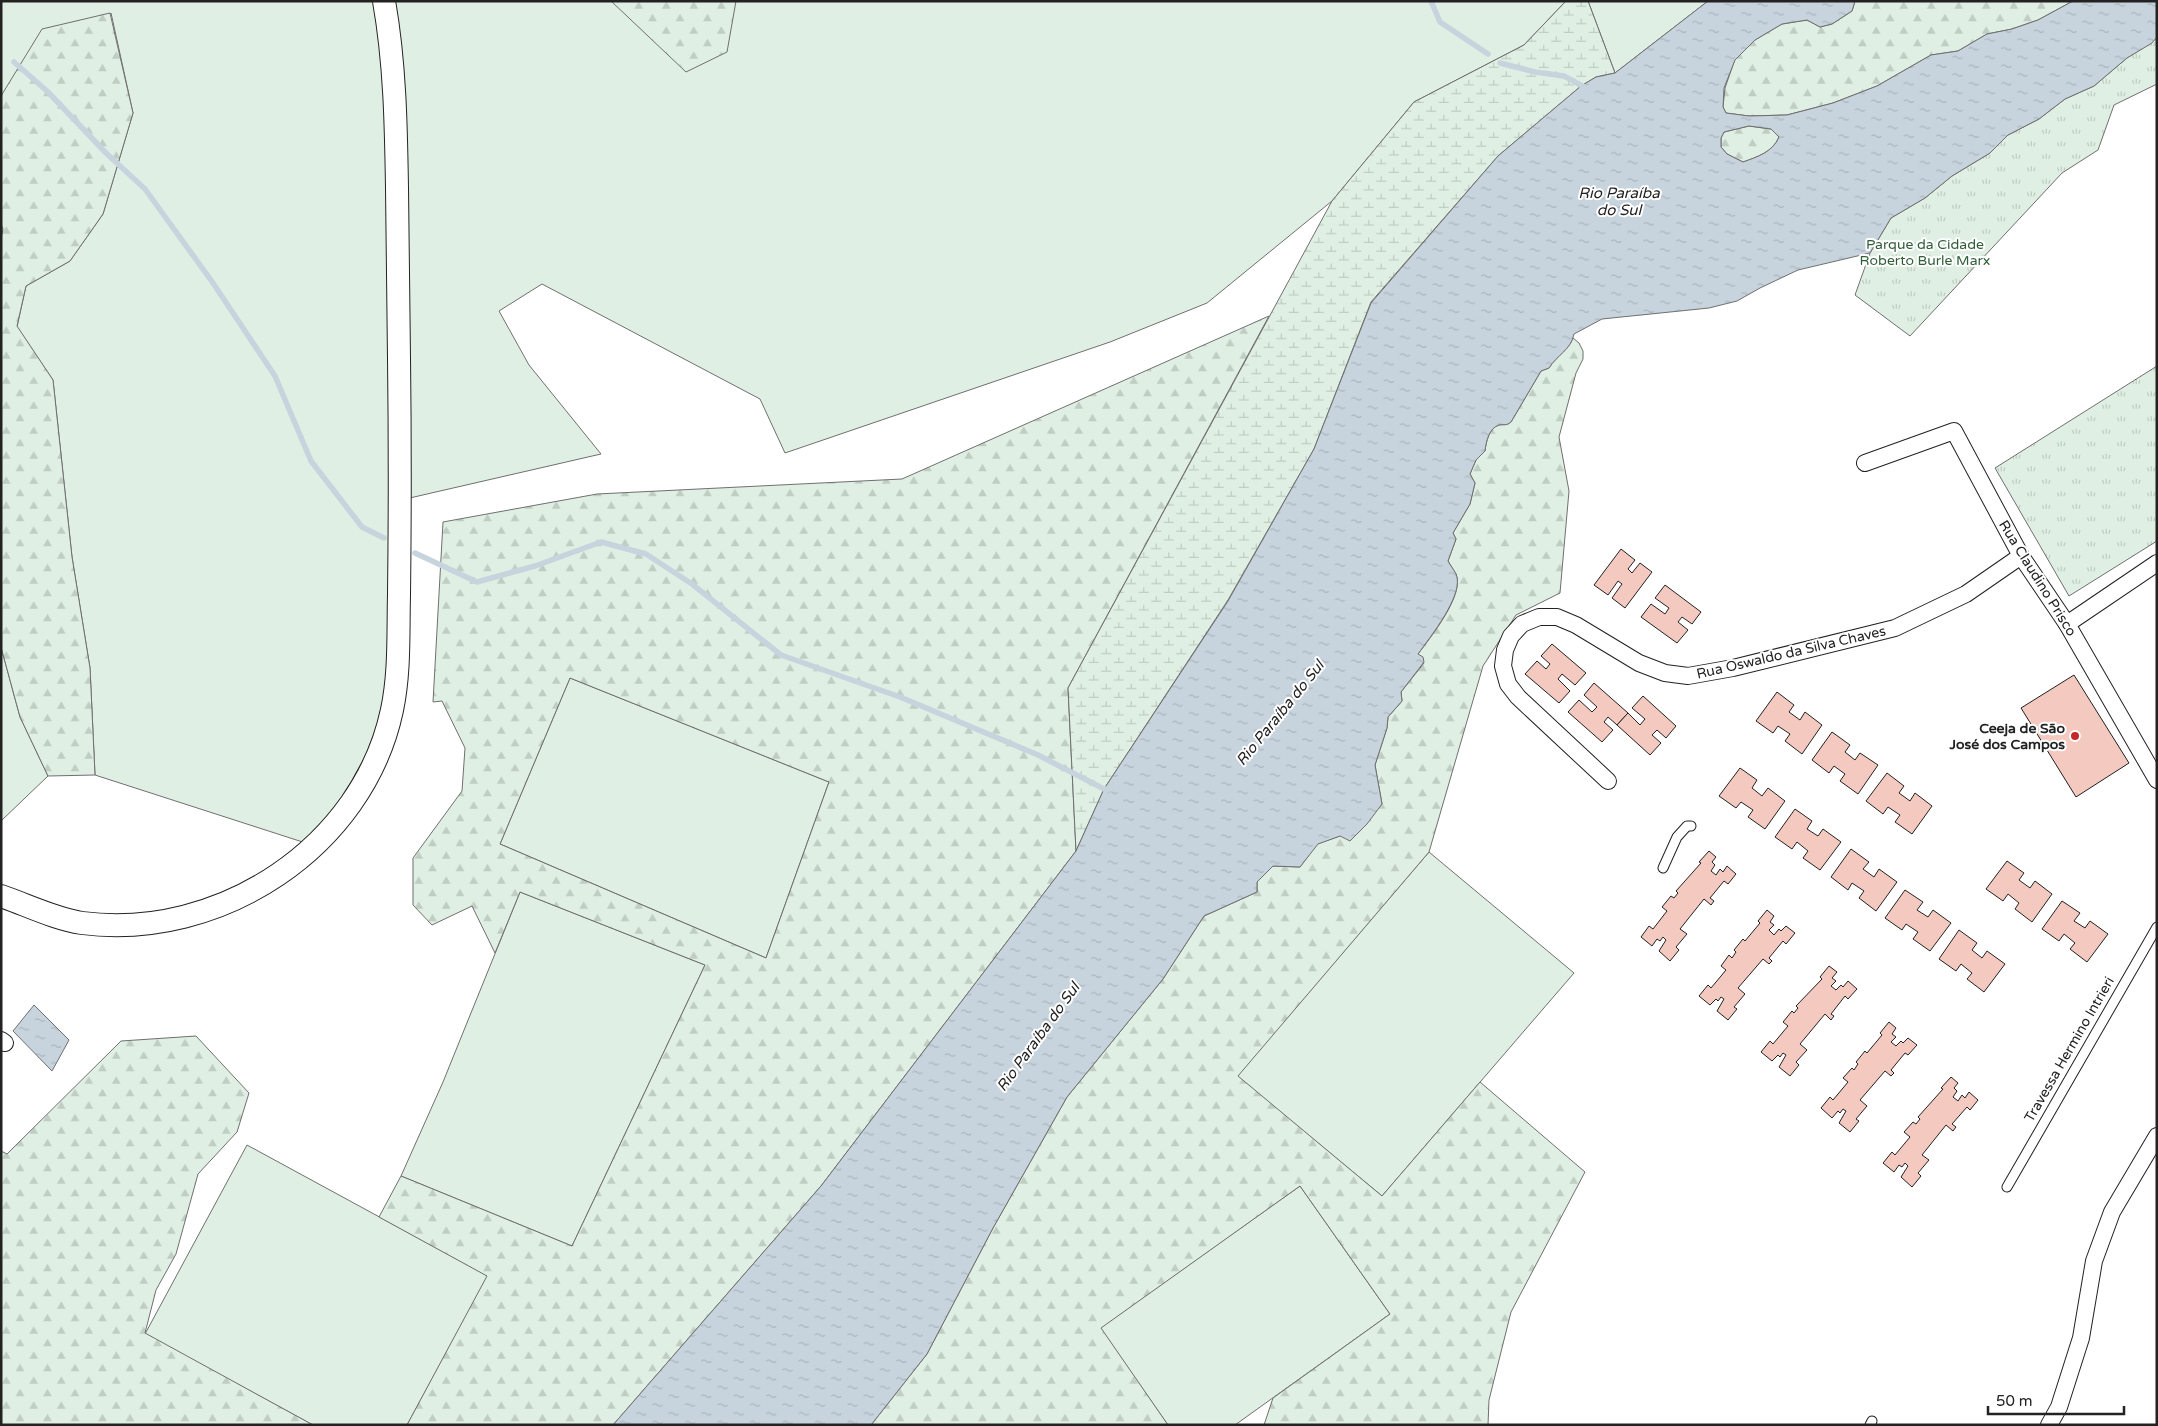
<svg xmlns="http://www.w3.org/2000/svg" width="2158" height="1426" font-family="'Varela Round',sans-serif">
<style>
.grass{fill:#e0efe3;stroke:#6f6f6f}
.forest{fill:url(#forest-firs);stroke:#6f6f6f;fill-rule:evenodd}
.wetland{fill:url(#wetland-marsh);stroke:#6f6f6f}
.park{fill:url(#park-tufts);stroke:#6f6f6f}
.water{fill:url(#water-ripples);stroke:#6f6f6f;fill-rule:evenodd}
.lines{fill:none;stroke-linecap:round;stroke-linejoin:round}
.stream{stroke:#c7d3dd;stroke-width:5.5}
.building{fill:#f3c9c0;stroke:#222}
.service-casing{stroke:#222;stroke-width:11}
.minor-casing{stroke:#222;stroke-width:18}
.secondary-casing{stroke:#222;stroke-width:24}
.service{stroke:#fff;stroke-width:9}
.minor{stroke:#fff;stroke-width:16}
.secondary{stroke:#fff;stroke-width:22}
.poi-dot{fill:#c62828;stroke:#fff;stroke-width:2}
.labels{text-anchor:middle;stroke-width:4;stroke-linejoin:round;paint-order:stroke}
.park-label{font-size:14px;fill:#2f5e38;stroke:#fff}
.street-label{font-size:14px;fill:#222;stroke:#fff}
.poi-label{font-size:14px;font-weight:bold;fill:#222;stroke:#fff;text-anchor:end}
.water-label{font-size:15px;font-style:italic;fill:#222;stroke:#fff}
</style>
<defs>
<pattern id="forest-firs" width="22" height="20" patternUnits="userSpaceOnUse" patternTransform="scale(1.25)"><rect width="22" height="20" fill="#e0efe3"/><path d="M5 1l3.5 6h-7zM16 11l3.5 6h-7z" fill="#c0cdc2"/></pattern>
<pattern id="wetland-marsh" width="20" height="14" patternUnits="userSpaceOnUse" patternTransform="scale(1.25)"><rect width="20" height="14" fill="#e0efe3"/><path d="M1 5h8M5 5V1M11 12h8M15 12V8" fill="none" stroke="#c0cdc2"/></pattern>
<pattern id="park-tufts" width="24" height="20" patternUnits="userSpaceOnUse" patternTransform="scale(1.25)"><rect width="24" height="20" fill="#e0efe3"/><path d="M3 7l-1-3M5 7V3M7 7l1-3M15 17l-1-3M17 17v-4M19 17l1-3" fill="none" stroke="#c0cdc2"/></pattern>
<pattern id="water-ripples" width="26" height="14" patternUnits="userSpaceOnUse" patternTransform="scale(1.25)"><rect width="26" height="14" fill="#c7d3dd"/><path d="M2 4q2-2 4 0t4 0M15 11q2-2 4 0t4 0" fill="none" stroke="#abb5bd"/></pattern>
</defs>
<rect width="100%" height="100%" fill="#fff"/>
<!-- grass -->
<g class="grass">
<polygon points="1,1 1566,1 1524,45 1414,102 1332,201 1207,303 1110,342 785,453 760,399 542,284 499,311 529,365 601,454 401,500 393,707 315,846 95,775 90,668 72,557 53,380 17,327 26,286 70,261 103,214 133,113 111,13 1,96"/>
<polygon points="1588,1 1708,1 1615,73"/>
<polygon points="1,647 20,717 48,776 1,821"/>
<polygon points="570,678 829,782 766,958 500,844"/>
<polygon points="1429,852 1574,973 1382,1196 1237,1076"/>
<polygon points="520,892 705,965 572,1246 401,1176 443,1082"/>
<polygon points="247,1145 488,1276 407,1425 313,1425 145,1334"/>
<polygon points="1300,1186 1390,1314 1235,1425 1168,1425 1100,1328"/>
</g>
<!-- forest -->
<g class="forest">
<polygon points="611,1 736,1 727,52 686,72"/>
<polygon points="1855,1 2073,1 2038,20 2012,29 1987,34 1958,51 1931,55 1877,86 1833,103 1787,115 1749,116 1726,113 1723,107 1725,88 1735,59 1755,40 1782,24 1807,20 1820,27 1832,24 1852,11"/>
<polygon points="110,13 133,113 103,214 70,261 26,286 17,326 53,380 72,557 90,668 95,775 48,776 20,717 1,647 1,239 3,229 1,224 1,96 42,29"/>
<path d="M1749,126L1771,129L1779,137C1773,152 1757,157 1743,162L1727,154L1721,147V138L1724,132Z"/>
<path d="M1269,316L1068,688L1076,851L821,1186L613,1425H407L487,1276L379,1217L401,1176L572,1246L705,965L520,892L495,953L472,906L432,925L413,905V858L462,791L465,748L442,701L433,702L443,522L597,494L902,479ZM570,678L829,782L766,958L500,844Z"/>
<path d="M1573,338L1579,343L1583,351V359L1576,373L1559,437L1569,491L1560,593L1516,615L1483,666L1429,852L1238,1076L1382,1196L1480,1082L1585,1172L1511,1312L1489,1400L1488,1425H1264L1273,1398L1390,1314L1300,1186L1101,1328L1168,1425H871L927,1354L993,1228L1067,1097L1163,979L1204,916L1257,892V882L1273,866L1300,867L1317,844L1340,836L1382,804L1375,765L1387,728L1388,717L1402,701L1401,692L1424,663L1418,654C1430,638 1465,595 1456,574C1454,570 1450,565 1448,561L1456,539L1453,533L1470,504L1475,483L1470,474L1476,460L1485,451C1486,442 1489,428 1499,425C1505,424 1506,426 1511,422L1541,371L1549,368C1556,356 1568,351 1573,338Z"/>
<polygon points="196,1036 249,1093 237,1132 198,1174 176,1254 156,1290 145,1333 313,1425 1,1425 1,1151 7,1154 121,1041"/>
</g>
<!-- wetland -->
<polygon class="wetland" points="1566,1 1588,1 1615,73 1596,77 1581,86 1498,156 1371,302 1314,449 1228,600 1104,789 1076,851 1068,688 1332,201 1414,102 1524,45"/>
<!-- park -->
<g class="park">
<polygon points="2157,37 2157,84 2114,105 2098,150 2062,173 1910,336 1855,295 1870,253 1891,218 1925,198 1952,176 1990,153 2008,135 2039,119 2065,99 2094,86 2127,58 2151,43"/>
<polygon points="2157,366 2157,541 2069,596 1995,468"/>
</g>
<!-- water -->
<g class="water">
<path d="M1708,1H1855L1852,11L1832,24L1820,27L1807,20L1782,24L1755,40L1735,60L1724,88L1723,107L1726,113L1749,116L1787,115L1833,103L1877,86L1931,55L1958,51L1987,34L2012,29L2038,20L2073,1H2157V37L2152,43L2127,58L2094,86L2065,99L2039,119L2008,135L1990,153L1952,176L1925,198L1891,218L1870,253L1798,270L1760,288L1737,301L1709,308L1602,319L1574,334C1571,350 1557,355 1549,368L1541,371L1511,422C1506,426 1505,424 1499,425C1489,428 1486,442 1485,451L1476,460L1470,474L1475,483L1470,504L1453,533L1456,539L1448,561C1450,565 1454,570 1456,574C1465,594 1430,637 1418,654L1423,657L1424,662L1401,692L1402,701L1388,717L1387,728L1375,765L1382,804L1367,824L1350,841L1340,836L1318,844L1300,867L1273,866L1257,882V892L1204,916L1163,979L1067,1097L993,1228L927,1354L871,1425H613L821,1186L1076,851L1104,789L1228,601L1314,449L1371,303L1498,156L1581,86L1596,77L1615,73ZM1749,126L1771,129L1779,137C1773,152 1757,157 1743,162L1727,154L1721,147V138L1724,132Z"/>
<polygon points="34,1005 69,1040 52,1071 13,1031"/>
</g>
<g class="lines">
<!-- stream -->
<g class="stream">
<polyline points="1431,1 1440,22 1488,54"/>
<polyline points="14,62 48,92 106,153 145,189 213,283 275,376 311,461 362,527 384,538"/>
<polyline points="1500,63 1535,72 1564,76 1586,88"/>
<polyline points="415,553 477,582 535,566 601,542 646,554 692,584 781,655 900,697 1038,755 1104,789 1110,789"/>
</g>
</g>
<!-- building -->
<g class="building">
<polygon points="1621,549 1635,560 1628,569 1632,573 1640,563 1652,572 1625,608 1612,598 1622,584 1618,581 1608,595 1594,585"/>
<polygon points="1665,585 1701,612 1692,624 1682,617 1678,622 1688,630 1677,643 1641,617 1651,604 1665,614 1669,608 1655,598"/>
<polygon points="1552,644 1586,673 1575,685 1562,674 1558,679 1570,691 1559,703 1525,674 1537,661 1546,669 1550,664 1541,656"/>
<polygon points="2074,675 2129,763 2076,797 2021,708"/>
<polygon points="1594,683 1628,713 1617,725 1608,717 1604,722 1613,730 1602,742 1568,712 1579,700 1592,712 1597,707 1584,695"/>
<polygon points="1777,692 1794,705 1789,712 1800,720 1805,712 1822,725 1802,754 1785,741 1790,734 1778,726 1773,733 1756,721"/>
<polygon points="1643,696 1676,726 1666,738 1657,730 1652,735 1661,743 1650,755 1617,725 1628,713 1640,725 1645,719 1632,708"/>
<polygon points="1832,732 1850,745 1845,752 1855,760 1860,753 1878,765 1858,794 1840,781 1845,774 1834,766 1829,773 1812,760"/>
<polygon points="1740,768 1757,780 1752,788 1762,796 1768,788 1785,801 1765,829 1748,817 1753,810 1741,802 1736,808 1719,796"/>
<polygon points="1887,773 1904,786 1899,793 1910,801 1915,793 1932,806 1912,834 1895,822 1900,815 1888,807 1883,814 1866,801"/>
<polygon points="1795,809 1812,821 1807,829 1818,836 1823,829 1841,842 1820,870 1803,858 1808,851 1797,842 1792,849 1775,837"/>
<polygon points="1851,849 1869,862 1863,869 1874,877 1879,869 1897,882 1876,911 1859,898 1864,891 1852,883 1848,890 1831,877"/>
<polygon points="1709,851 1716,857 1712,862 1715,865 1711,871 1716,875 1720,869 1723,872 1727,866 1736,874 1728,884 1724,881 1710,898 1714,901 1711,905 1704,899 1680,929 1687,934 1676,947 1679,950 1670,961 1659,951 1666,940 1663,937 1660,941 1657,939 1652,946 1641,937 1649,926 1653,929 1667,911 1662,907 1671,896 1674,898 1678,893 1676,891 1701,863 1699,862"/>
<polygon points="2007,861 2024,873 2019,880 2030,888 2035,881 2052,894 2032,922 2015,909 2019,903 2008,894 2003,901 1986,889"/>
<polygon points="1905,890 1923,902 1917,910 1928,917 1933,910 1951,923 1930,951 1913,939 1918,932 1906,924 1902,930 1885,918"/>
<polygon points="2062,901 2080,913 2074,921 2085,928 2090,921 2108,934 2087,962 2070,949 2075,943 2064,934 2059,941 2042,929"/>
<polygon points="1767,910 1774,916 1770,922 1774,925 1769,930 1774,935 1779,929 1781,931 1786,926 1795,933 1786,944 1783,941 1769,958 1772,961 1769,964 1763,959 1738,988 1745,994 1734,1007 1737,1009 1728,1020 1717,1011 1724,999 1721,997 1718,1001 1716,999 1710,1005 1699,996 1708,985 1711,988 1726,970 1721,966 1729,955 1732,958 1736,952 1734,950 1743,939 1745,941 1760,923 1758,921"/>
<polygon points="1959,930 1977,943 1972,950 1982,958 1987,951 2005,964 1984,992 1967,979 1972,973 1961,964 1956,971 1939,959"/>
<polygon points="1829,966 1837,972 1832,978 1836,981 1831,986 1836,990 1841,985 1843,987 1848,981 1857,989 1848,999 1845,996 1831,1014 1834,1016 1831,1020 1825,1014 1800,1044 1807,1050 1796,1062 1799,1065 1790,1076 1779,1067 1786,1055 1783,1053 1780,1057 1778,1055 1772,1061 1761,1052 1770,1041 1773,1044 1788,1026 1783,1022 1792,1011 1794,1013 1798,1008 1796,1006 1822,979 1820,977"/>
<polygon points="1889,1022 1896,1028 1892,1034 1896,1037 1891,1042 1896,1046 1901,1041 1903,1043 1908,1038 1917,1045 1908,1055 1905,1053 1891,1070 1894,1073 1891,1076 1885,1071 1860,1100 1867,1106 1856,1119 1859,1121 1850,1132 1839,1123 1846,1111 1843,1109 1840,1113 1838,1111 1832,1118 1821,1108 1830,1097 1833,1100 1848,1082 1843,1078 1852,1068 1854,1070 1858,1064 1856,1062 1865,1051 1867,1053 1882,1035 1880,1033"/>
<polygon points="1951,1077 1958,1083 1954,1088 1957,1091 1953,1097 1958,1101 1962,1095 1965,1098 1969,1092 1978,1100 1970,1110 1967,1107 1952,1124 1956,1127 1953,1131 1946,1125 1922,1155 1929,1160 1918,1173 1921,1176 1912,1187 1901,1177 1908,1166 1905,1163 1902,1167 1899,1165 1894,1172 1883,1163 1892,1152 1895,1155 1910,1137 1904,1132 1913,1122 1916,1124 1920,1119 1918,1117 1943,1089 1941,1088"/>
</g>
<g class="lines">
<defs>
<g id="service">
<polyline points="1663,868 1677,837 1687,826 1691,826"/>
<polyline points="2007,1187 2157,927"/>
<polyline points="1870,1425 1872,1421"/>
</g>
<g id="minor">
<polyline points="1865,463 1954,431 2021,556 2067,624 2157,780"/>
<polyline points="2067,624 2157,563"/>
<polyline points="1608,781 1518,697 1508,684 1503,666 1505,650 1511,636 1522,624 1539,617 1557,617 1576,625 1639,663 1665,673 1688,676 1733,668 1895,628 1966,594 2021,556"/>
<polyline points="1,1040 5,1043"/>
<polyline points="2049,1425 2059,1407 2081,1338 2094,1261 2112,1212 2157,1136"/>
</g>
<path id="secondary" d="M1,896C27,905 55,919 82,923C220,941 363,847 392,710C400,672 398,633 399,595C400,516 400,437 399,358C398,302 398,245 397,188C396,126 395,63 384,1"/>
</defs>
<!-- service casing -->
<use href="#service" class="service-casing"/>
<!-- minor casing -->
<use href="#minor" class="minor-casing"/>
<!-- secondary casing -->
<use href="#secondary" class="secondary-casing"/>
<!-- service -->
<use href="#service" class="service"/>
<!-- minor -->
<use href="#minor" class="minor"/>
<!-- secondary -->
<use href="#secondary" class="secondary"/>
</g>
<!-- markers -->
<circle class="poi-dot" cx="2075" cy="736" r="5"/>
<g class="labels">
<!-- park labels -->
<g class="park-label">
<text x="1925" y="249">Parque da Cidade<tspan x="1925" dy="16">Roberto Burle Marx</tspan></text>
</g>
<!-- street labels -->
<g class="street-label">
<text transform="translate(2038 578) rotate(58)" y="5">Rua Claudino Prisco</text>
<text transform="translate(1791 652) rotate(-13)" y="5">Rua Oswaldo da Silva Chaves</text>
<text transform="translate(2069 1049) rotate(-60)" y="5">Travessa Hermino Intrieri</text>
</g>
<!-- poi labels -->
<g class="poi-label">
<text x="2065" y="733">Ceeja de São<tspan x="2065" dy="16">José dos Campos</tspan></text>
</g>
<!-- water labels -->
<g class="water-label">
<text x="1619" y="198">Rio Paraíba<tspan x="1619" dy="17">do Sul</tspan></text>
<text transform="translate(1280 713) rotate(-51)" y="5">Rio Paraíba do Sul</text>
<text transform="translate(1038 1037) rotate(-54)" y="5">Rio Paraíba do Sul</text>
</g>
</g>
<!-- border -->
<rect width="2158" height="1426" fill="none" stroke="#222222" stroke-width="5"/>
<!-- scale -->
<path d="M1988 1406v8h136v-8" fill="none" stroke="#222222" stroke-width="2.5"/>
<text x="1996" y="1406" font-size="15" fill="#222222" stroke="#ffffff" stroke-width="4" paint-order="stroke">50 m</text>
</svg>
